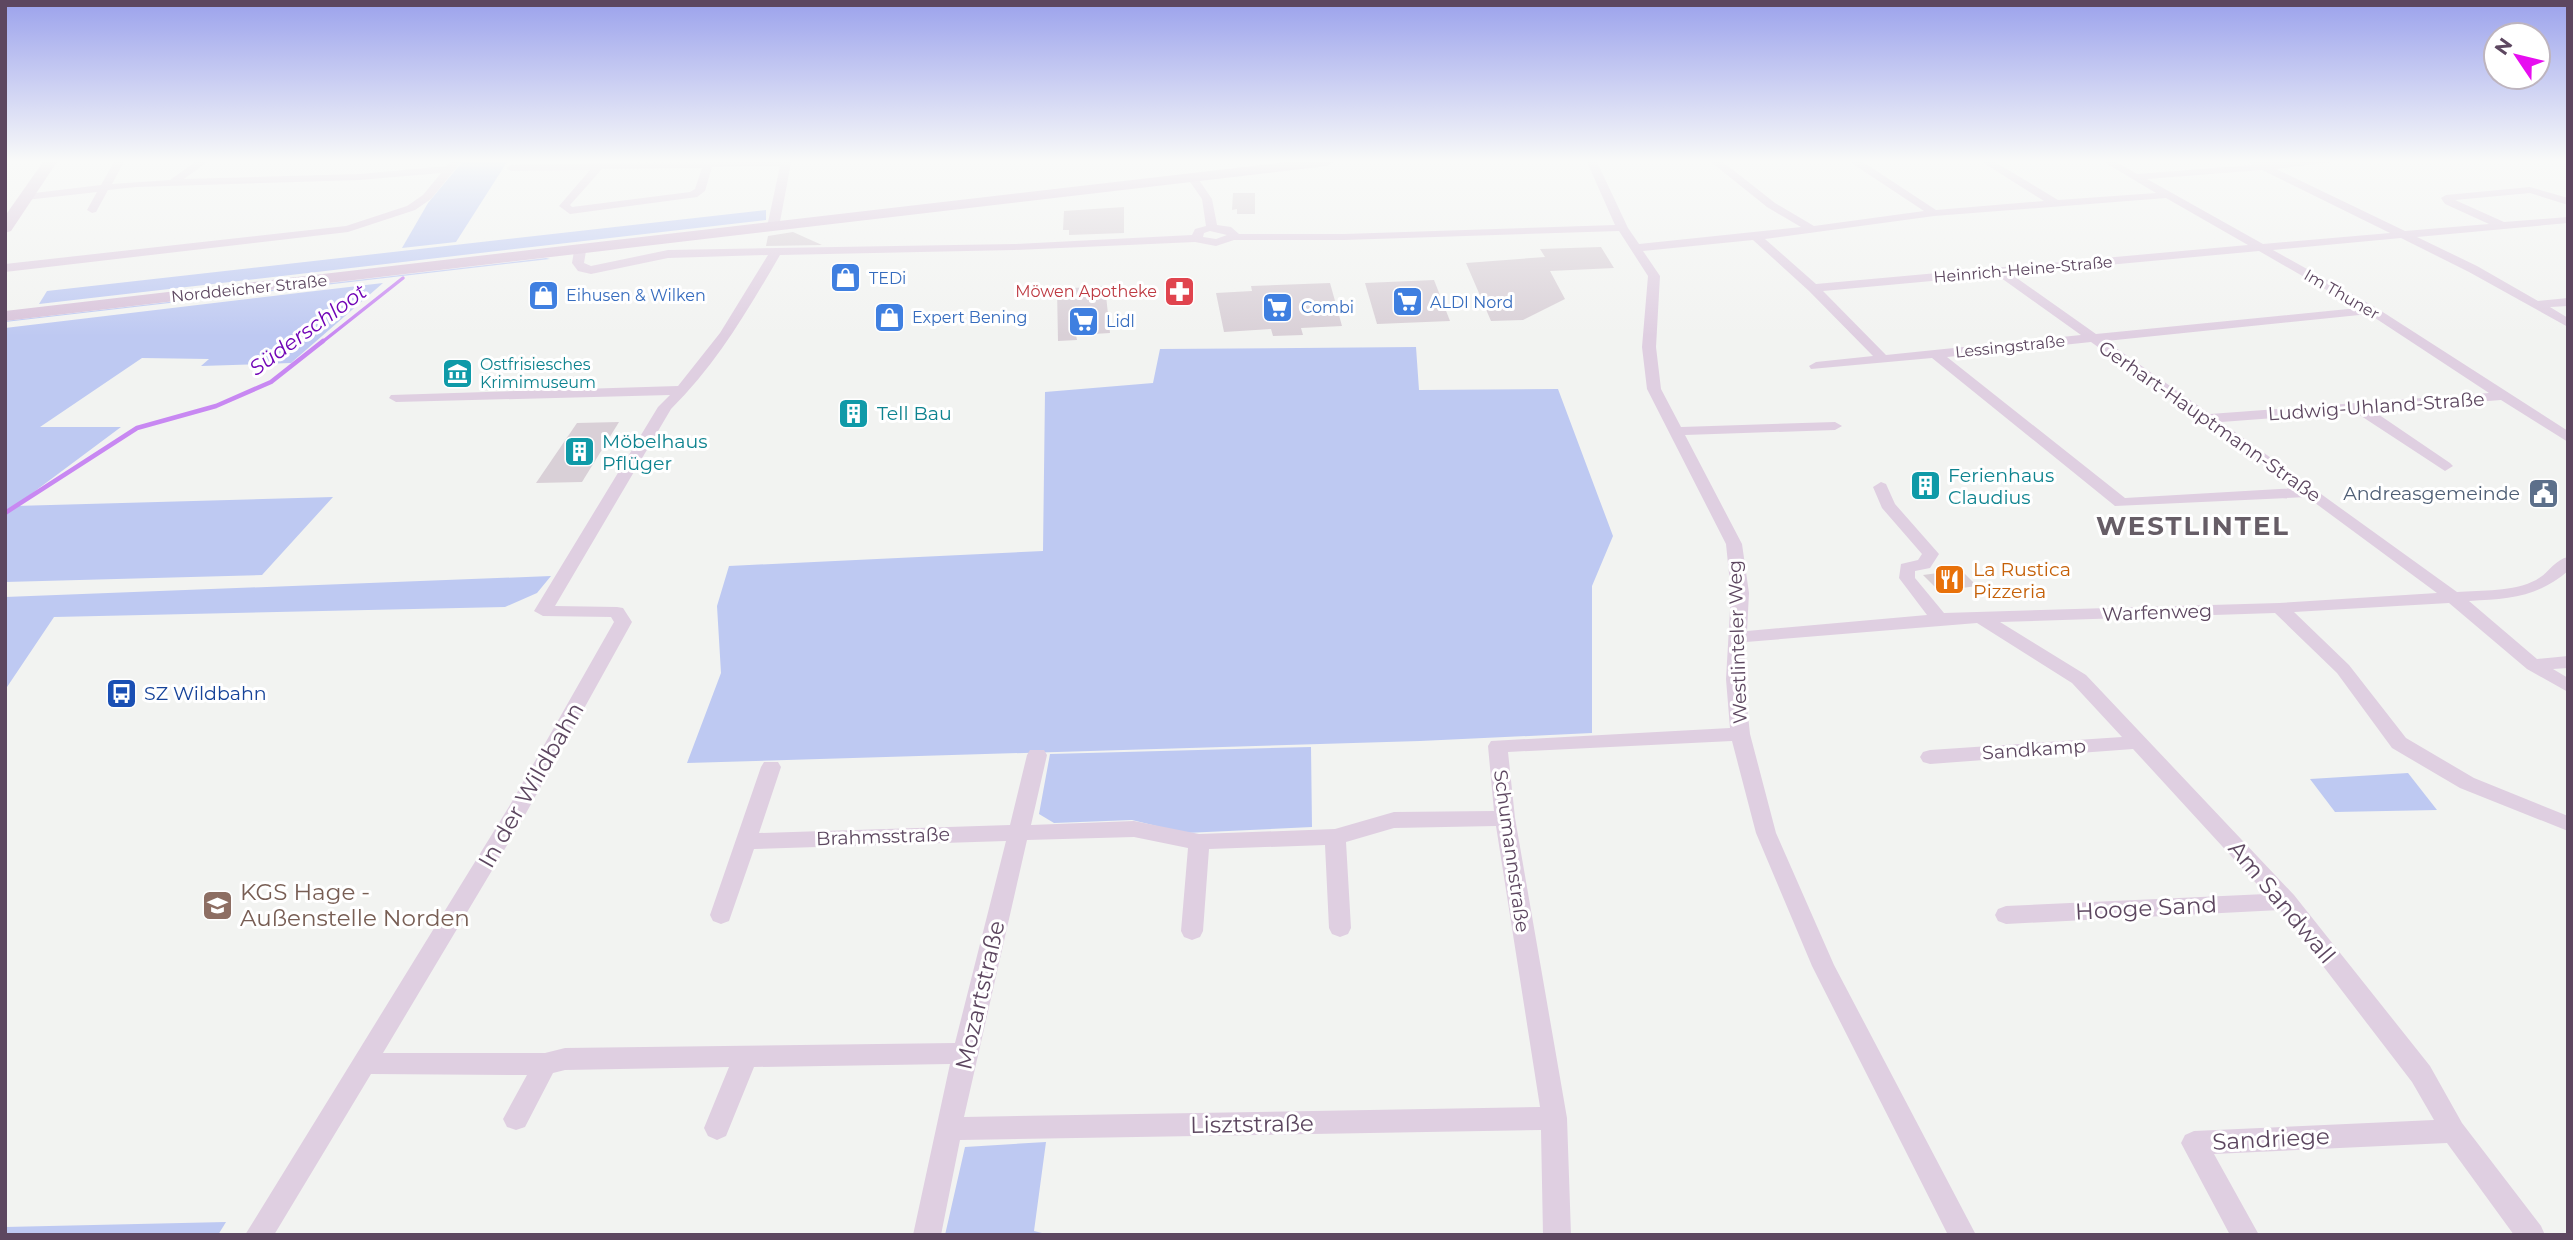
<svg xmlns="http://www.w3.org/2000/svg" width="2573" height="1240" font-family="Montserrat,sans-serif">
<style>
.green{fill:#bec9f2}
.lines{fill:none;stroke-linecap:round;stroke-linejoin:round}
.stream-far1{stroke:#c888f2;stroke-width:3.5}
.stream{stroke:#c888f2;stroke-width:4.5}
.building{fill:#d9d0d7}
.minor{fill:#dfcfe1;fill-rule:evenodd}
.secondary{fill:#d8c3da;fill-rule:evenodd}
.labels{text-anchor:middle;stroke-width:6;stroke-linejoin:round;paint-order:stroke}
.far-street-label{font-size:16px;fill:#5d4760;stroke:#fff}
.far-shop-label{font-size:16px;fill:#366cbe;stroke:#fff;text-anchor:start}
.far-health-label{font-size:16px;fill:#be3a42;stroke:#fff;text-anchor:end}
.far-culture-label{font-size:16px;fill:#0d838f;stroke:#fff;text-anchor:start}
.street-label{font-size:19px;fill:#5d4760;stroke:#fff}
.culture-label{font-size:19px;fill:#0d838f;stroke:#fff;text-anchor:start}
.service-label{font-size:19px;fill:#4e5e75;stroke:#fff;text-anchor:end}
.food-label{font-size:19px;fill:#c56008;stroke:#fff;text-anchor:start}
.transit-label{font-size:19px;fill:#164399;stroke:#fff;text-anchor:start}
.water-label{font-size:21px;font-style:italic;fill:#7004b6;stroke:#fff}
.near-street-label{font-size:23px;fill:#5d4760;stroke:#fff}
.near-education-label{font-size:23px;fill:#785e54;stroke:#fff;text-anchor:start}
.district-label{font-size:26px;font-weight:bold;letter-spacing:2px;fill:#665d66;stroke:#fff}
</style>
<rect width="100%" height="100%" fill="#f2f3f1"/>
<!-- green -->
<g class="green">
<polygon points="462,162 507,162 456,242 402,248 428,203"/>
<polygon points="766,210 766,220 39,304 47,291"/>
<polygon points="546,258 550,259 5,322 5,321"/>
<polygon points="383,283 291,363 201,366 209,359 142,358 40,427 121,427 15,506 333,497 262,575 5,582 5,328"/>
<polygon points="1416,347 1419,390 1558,389 1613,536 1592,586 1592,733 1420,741 687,763 721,673 717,606 729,566 1043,551 1045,392 1153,383 1160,349"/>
<polygon points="551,576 537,593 505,607 54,617 5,690 5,597"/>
<polygon points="1311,747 1312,827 1185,833 1132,820 1054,823 1039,814 1050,754"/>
<polygon points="2408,773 2437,810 2335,812 2310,779"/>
<polygon points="1046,1142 1034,1231 1050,1235 945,1235 965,1147"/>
<polygon points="226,1222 218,1235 5,1235 5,1227"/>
</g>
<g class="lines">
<!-- stream-far1 -->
<polyline class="stream-far1" points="321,343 403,278"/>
<!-- stream -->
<polyline class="stream" points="5,513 137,428 216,406 271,382 323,341"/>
</g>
<!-- building -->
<g class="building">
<polygon points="1233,193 1255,193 1255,214 1237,214 1237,209 1232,210"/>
<polygon points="1124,207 1124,233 1069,235 1069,230 1063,230 1064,211"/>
<polygon points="793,232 822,245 766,246 768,236"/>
<polygon points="1601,247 1614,268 1550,271 1565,299 1523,320 1491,321 1466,263 1545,257 1540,249"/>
<polygon points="1434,280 1450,321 1377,324 1365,283"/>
<polygon points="1330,283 1342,326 1301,328 1303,335 1273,336 1271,329 1224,332 1216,293 1252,291 1251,286"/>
<polygon points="1105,286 1110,333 1076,335 1077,340 1058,341 1057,289"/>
<polygon points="619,422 582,482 536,483 577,423"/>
<polygon points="1961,570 1977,586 1939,591 1923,575"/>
</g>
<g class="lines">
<!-- minor -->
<g class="minor">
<polygon points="114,162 124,162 112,184 170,180 195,162 207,162 184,179 360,174 447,166 450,162 461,162 431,199 415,210 348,232 5,272 5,264 346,226 407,206 423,195 441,173 360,180 136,187 108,190 96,212 92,213 87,210 97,192 26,200 21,197 26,194 101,185"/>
<path d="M1587,162H1597L1628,228L1639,244L1801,227L1767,207L1711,162H1723L1775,203L1814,226L1924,211L1850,162H1863L1936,210L2044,201L1982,162H1995L2058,200L2156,193L2104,162H2117L2137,174L2252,165L2249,162H2331L2276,169L2405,231L2489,224L2445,204L2441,198L2446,195L2530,187L2568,198V205L2530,193L2455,200L2504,222L2568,217V223L2417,237L2477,266L2538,301L2568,298V306L2550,307L2568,318V327L2469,272L2401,238L2273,250L2375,307L2568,431V442L2501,400L2372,410L2450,463L2453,466L2445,471L2355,412L2221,422L2457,592C2482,590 2513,592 2536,580C2548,574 2554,560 2568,557V571C2536,598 2509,599 2469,601L2537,659L2568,656V668L2553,669L2568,678V692L2527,669L2449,603L2294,612L2349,665L2406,738L2474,778L2568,816V831L2460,788L2392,748L2337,673L2275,613L2000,622L2086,675L2294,895L2430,1066L2462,1123L2541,1226L2545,1235H2514L2447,1143L2214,1154L2259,1235H2230L2181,1143L2185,1135L2194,1131L2434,1120L2412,1082L2280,910L2006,924L1998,921L1995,915L1998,909L2006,906L2266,894L2133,749L1930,764L1923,762L1920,757L1923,752L1930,750L2122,737L2072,683L1977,623L1746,642L1744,679L1750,734L1776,833L1834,965L1976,1235H1948L1812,966L1756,833L1732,741L1508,752L1515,818L1567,1118L1571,1235H1543L1541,1130L960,1140L941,1235H913L950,1064L754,1067L726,1136L717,1140L708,1136L704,1128L729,1067L565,1070L553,1073L525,1127L516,1130L507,1127L503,1119L527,1075L371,1074L274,1235H245L510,805L614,622L611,617L543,616L534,611L658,407L670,395L396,402L389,398L391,395L678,386L720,333L768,255L668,258L591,274L578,271L572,263L574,251L580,248L586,251L584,263L591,266L668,250L1014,244L1192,235L1195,229L1206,226L1202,199L1188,179L1193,176L1197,177L1212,199L1217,225L1231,227L1239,234H1344L1615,225ZM2262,170L2390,233L2263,244L2147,179ZM2166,198L2248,245L1816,284L1765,239L1934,216ZM1210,231L1227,235L1216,239L1203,237L1204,233ZM1619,231L1648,276L1642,347L1647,389L1726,544L1731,593L1726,679L1730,728L1491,741L1488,746L1494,811L1394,812L1335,829L1199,834L1134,821L1031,825L1047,755L1044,750H1030L1027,755L1010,825L759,833L781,767L778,762H764L761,767L710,915L713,921L721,924L729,921L754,849L1006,841L955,1043L565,1048L545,1053H383L525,815L632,622L623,608L617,607L555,606L671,409C716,365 748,310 780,255L1014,250L1195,242L1216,246L1234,240H1344ZM1753,240L1809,291L1873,356L1816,362L1809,366L1811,369L1932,358L2115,506L2307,497L2437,593L2279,603L1944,613L1915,578V571L1930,568L1939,554L1895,504L1886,484L1881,482L1873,487L1882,508L1922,554L1918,560L1901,564L1899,578L1927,615L1747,631L1749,593L1742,544L1685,435L1835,430L1842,426L1835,422L1681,427L1661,389L1656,347L1660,276L1643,251ZM2259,251L2358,308L2096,334L2011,274ZM1997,275L2081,335L1886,355L1823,291ZM2369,314L2489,393L2210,414L2106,341ZM2091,342L2295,488L2125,498L1947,357ZM1496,826L1540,1107L964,1117L1027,840L1134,837L1188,848L1181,931L1184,937L1192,940L1200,937L1203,931L1209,849L1325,845L1329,928L1332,934L1340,937L1348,934L1351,928L1346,842L1394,828Z"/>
<path d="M600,163L791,162V163L779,227L773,230L767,227L780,166L712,167L705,191L697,197L570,214L559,206L590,170L511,171L506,168L511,165ZM702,168L695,189L690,192L572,207L570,205L602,169Z"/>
</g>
<!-- secondary -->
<g class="secondary">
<polygon points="43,162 57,162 11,231 5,233 5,216"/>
<polygon points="1286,162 1334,162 1327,166 5,321 5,311"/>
</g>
</g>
<!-- sky -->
<linearGradient id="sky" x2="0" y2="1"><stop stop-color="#9ba2ec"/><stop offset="0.48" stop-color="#f9faf9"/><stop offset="1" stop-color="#f9faf9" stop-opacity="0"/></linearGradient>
<rect width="2573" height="336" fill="url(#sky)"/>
<!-- icons -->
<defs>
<symbol id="shop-square" viewBox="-11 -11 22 22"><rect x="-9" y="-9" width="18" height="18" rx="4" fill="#3f7fe0" stroke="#fff"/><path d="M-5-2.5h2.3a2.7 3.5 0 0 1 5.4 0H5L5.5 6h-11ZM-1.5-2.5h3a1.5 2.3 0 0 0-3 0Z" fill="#fff"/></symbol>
<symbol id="pharmacy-square" viewBox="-11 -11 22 22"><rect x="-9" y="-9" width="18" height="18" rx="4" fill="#e0444e" stroke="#fff"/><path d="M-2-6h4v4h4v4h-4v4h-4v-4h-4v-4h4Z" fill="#fff"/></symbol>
<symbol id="supermarket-square" viewBox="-11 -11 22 22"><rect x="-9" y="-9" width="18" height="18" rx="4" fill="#3f7fe0" stroke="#fff"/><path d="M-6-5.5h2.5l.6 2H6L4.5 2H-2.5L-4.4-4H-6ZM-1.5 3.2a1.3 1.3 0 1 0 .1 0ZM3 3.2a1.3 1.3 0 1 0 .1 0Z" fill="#fff"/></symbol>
<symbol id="museum-square" viewBox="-11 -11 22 22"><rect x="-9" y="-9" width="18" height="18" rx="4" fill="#0f9aa8" stroke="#fff"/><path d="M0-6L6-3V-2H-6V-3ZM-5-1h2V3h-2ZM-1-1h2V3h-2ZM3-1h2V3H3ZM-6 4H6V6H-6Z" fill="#fff"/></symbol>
<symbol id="building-square" viewBox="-11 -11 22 22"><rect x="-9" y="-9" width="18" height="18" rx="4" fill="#0f9aa8" stroke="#fff"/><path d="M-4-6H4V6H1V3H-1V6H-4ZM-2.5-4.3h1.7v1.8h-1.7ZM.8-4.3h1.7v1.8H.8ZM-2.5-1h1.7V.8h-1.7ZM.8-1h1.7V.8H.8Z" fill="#fff"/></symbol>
<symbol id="civic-square" viewBox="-11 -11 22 22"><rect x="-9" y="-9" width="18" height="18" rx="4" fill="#5c6f8a" stroke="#fff"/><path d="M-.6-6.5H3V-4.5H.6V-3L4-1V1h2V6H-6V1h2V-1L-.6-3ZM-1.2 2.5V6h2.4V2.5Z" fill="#fff"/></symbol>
<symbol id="restaurant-square" viewBox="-11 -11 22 22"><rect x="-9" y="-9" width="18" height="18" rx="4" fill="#e8710a" stroke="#fff"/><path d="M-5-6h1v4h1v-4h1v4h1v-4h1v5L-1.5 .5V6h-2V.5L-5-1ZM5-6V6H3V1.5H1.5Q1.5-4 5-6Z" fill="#fff"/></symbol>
<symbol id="bus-square" viewBox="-11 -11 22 22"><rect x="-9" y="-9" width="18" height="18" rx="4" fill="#1a4fb4" stroke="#fff"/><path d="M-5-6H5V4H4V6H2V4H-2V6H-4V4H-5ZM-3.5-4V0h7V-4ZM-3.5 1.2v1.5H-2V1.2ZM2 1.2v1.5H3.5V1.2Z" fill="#fff"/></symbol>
<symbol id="school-square" viewBox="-11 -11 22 22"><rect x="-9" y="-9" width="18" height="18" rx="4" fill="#8d6e63" stroke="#fff"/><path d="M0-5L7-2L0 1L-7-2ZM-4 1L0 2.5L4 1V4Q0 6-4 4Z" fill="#fff"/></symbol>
</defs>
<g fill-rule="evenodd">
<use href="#shop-square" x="828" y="260" width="35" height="35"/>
<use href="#pharmacy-square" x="1162" y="274" width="35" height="35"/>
<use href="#shop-square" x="526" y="278" width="35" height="35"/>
<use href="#supermarket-square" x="1390" y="284" width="35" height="35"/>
<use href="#supermarket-square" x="1260" y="290" width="35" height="35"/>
<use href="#shop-square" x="872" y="300" width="35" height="35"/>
<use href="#supermarket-square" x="1066" y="304" width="35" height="35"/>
<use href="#museum-square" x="440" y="356" width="35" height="35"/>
<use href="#building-square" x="836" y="396" width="35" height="35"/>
<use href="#building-square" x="562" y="434" width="35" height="35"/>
<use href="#building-square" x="1908" y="468" width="35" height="35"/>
<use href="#civic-square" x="2526" y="476" width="35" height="35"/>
<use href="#restaurant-square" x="1932" y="562" width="35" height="35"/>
<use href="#bus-square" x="104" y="676" width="35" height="35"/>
<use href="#school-square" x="200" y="888" width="35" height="35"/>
</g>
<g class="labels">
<!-- far-street labels -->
<g class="far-street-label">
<text transform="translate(2023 269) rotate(-5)" y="6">Heinrich-Heine-Straße</text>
<text transform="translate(249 288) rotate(-6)" y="6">Norddeicher Straße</text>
<text transform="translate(2342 294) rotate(30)" y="6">Im Thuner</text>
<text transform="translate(2010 346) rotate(-6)" y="6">Lessingstraße</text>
</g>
<!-- far-shop labels -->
<g class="far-shop-label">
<text x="869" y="284">TEDi</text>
<text x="566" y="301">Eihusen &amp; Wilken</text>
<text x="1430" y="308">ALDI Nord</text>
<text x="1301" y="313">Combi</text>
<text x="912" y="323">Expert Bening</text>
<text x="1106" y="327">Lidl</text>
</g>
<!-- far-health labels -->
<g class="far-health-label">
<text x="1157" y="297">Möwen Apotheke</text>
</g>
<!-- far-culture labels -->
<g class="far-culture-label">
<text x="480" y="370">Ostfrisiesches<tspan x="480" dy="18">Krimimuseum</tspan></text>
</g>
<!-- street labels -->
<g class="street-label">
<text transform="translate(2376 406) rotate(-4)" y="7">Ludwig-Uhland-Straße</text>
<text transform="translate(2210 421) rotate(35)" y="7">Gerhart-Hauptmann-Straße</text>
<text transform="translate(2157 612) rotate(-2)" y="7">Warfenweg</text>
<text transform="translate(1737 642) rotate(-92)" y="7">Westlinteler Weg</text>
<text transform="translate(2034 749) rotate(-4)" y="7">Sandkamp</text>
<text transform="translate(883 836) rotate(-2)" y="7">Brahmsstraße</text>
<text transform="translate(1512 851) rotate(82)" y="7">Schumannstraße</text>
</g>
<!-- culture labels -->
<g class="culture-label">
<text x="877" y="420">Tell Bau</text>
<text x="602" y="448">Möbelhaus<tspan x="602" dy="22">Pflüger</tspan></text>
<text x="1948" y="482">Ferienhaus<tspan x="1948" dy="22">Claudius</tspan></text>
</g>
<!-- service labels -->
<g class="service-label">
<text x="2520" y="500">Andreasgemeinde</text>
</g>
<!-- food labels -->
<g class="food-label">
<text x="1973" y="576">La Rustica<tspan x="1973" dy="22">Pizzeria</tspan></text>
</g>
<!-- transit labels -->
<g class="transit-label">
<text x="144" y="700">SZ Wildbahn</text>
</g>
<!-- water labels -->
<g class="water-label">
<text transform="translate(308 330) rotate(-36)" y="7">Süderschloot</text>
</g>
<!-- near-street labels -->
<g class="near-street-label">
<text transform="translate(531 785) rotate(-60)" y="8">In der Wildbahn</text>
<text transform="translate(2282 902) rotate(50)" y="8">Am Sandwall</text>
<text transform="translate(2146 908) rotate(-3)" y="8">Hooge Sand</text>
<text transform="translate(980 995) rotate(-77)" y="8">Mozartstraße</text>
<text transform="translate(1252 1124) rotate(-1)" y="8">Lisztstraße</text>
<text transform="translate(2271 1139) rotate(-3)" y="8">Sandriege</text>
</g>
<!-- near-education labels -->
<g class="near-education-label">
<text x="240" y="900">KGS Hage -<tspan x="240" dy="26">Außenstelle Norden</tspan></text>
</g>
<!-- district labels -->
<g class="district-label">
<text x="2193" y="535">WESTLINTEL</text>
</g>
</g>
<!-- border -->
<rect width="2573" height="1240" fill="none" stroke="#5d4760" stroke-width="14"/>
<!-- north arrow -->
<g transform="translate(2517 56) rotate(305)"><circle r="33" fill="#ffffff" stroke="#beb5bf" stroke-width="2"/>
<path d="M0-5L12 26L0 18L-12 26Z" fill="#e70ef0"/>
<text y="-10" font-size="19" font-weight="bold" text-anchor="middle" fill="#5d4760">N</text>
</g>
</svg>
